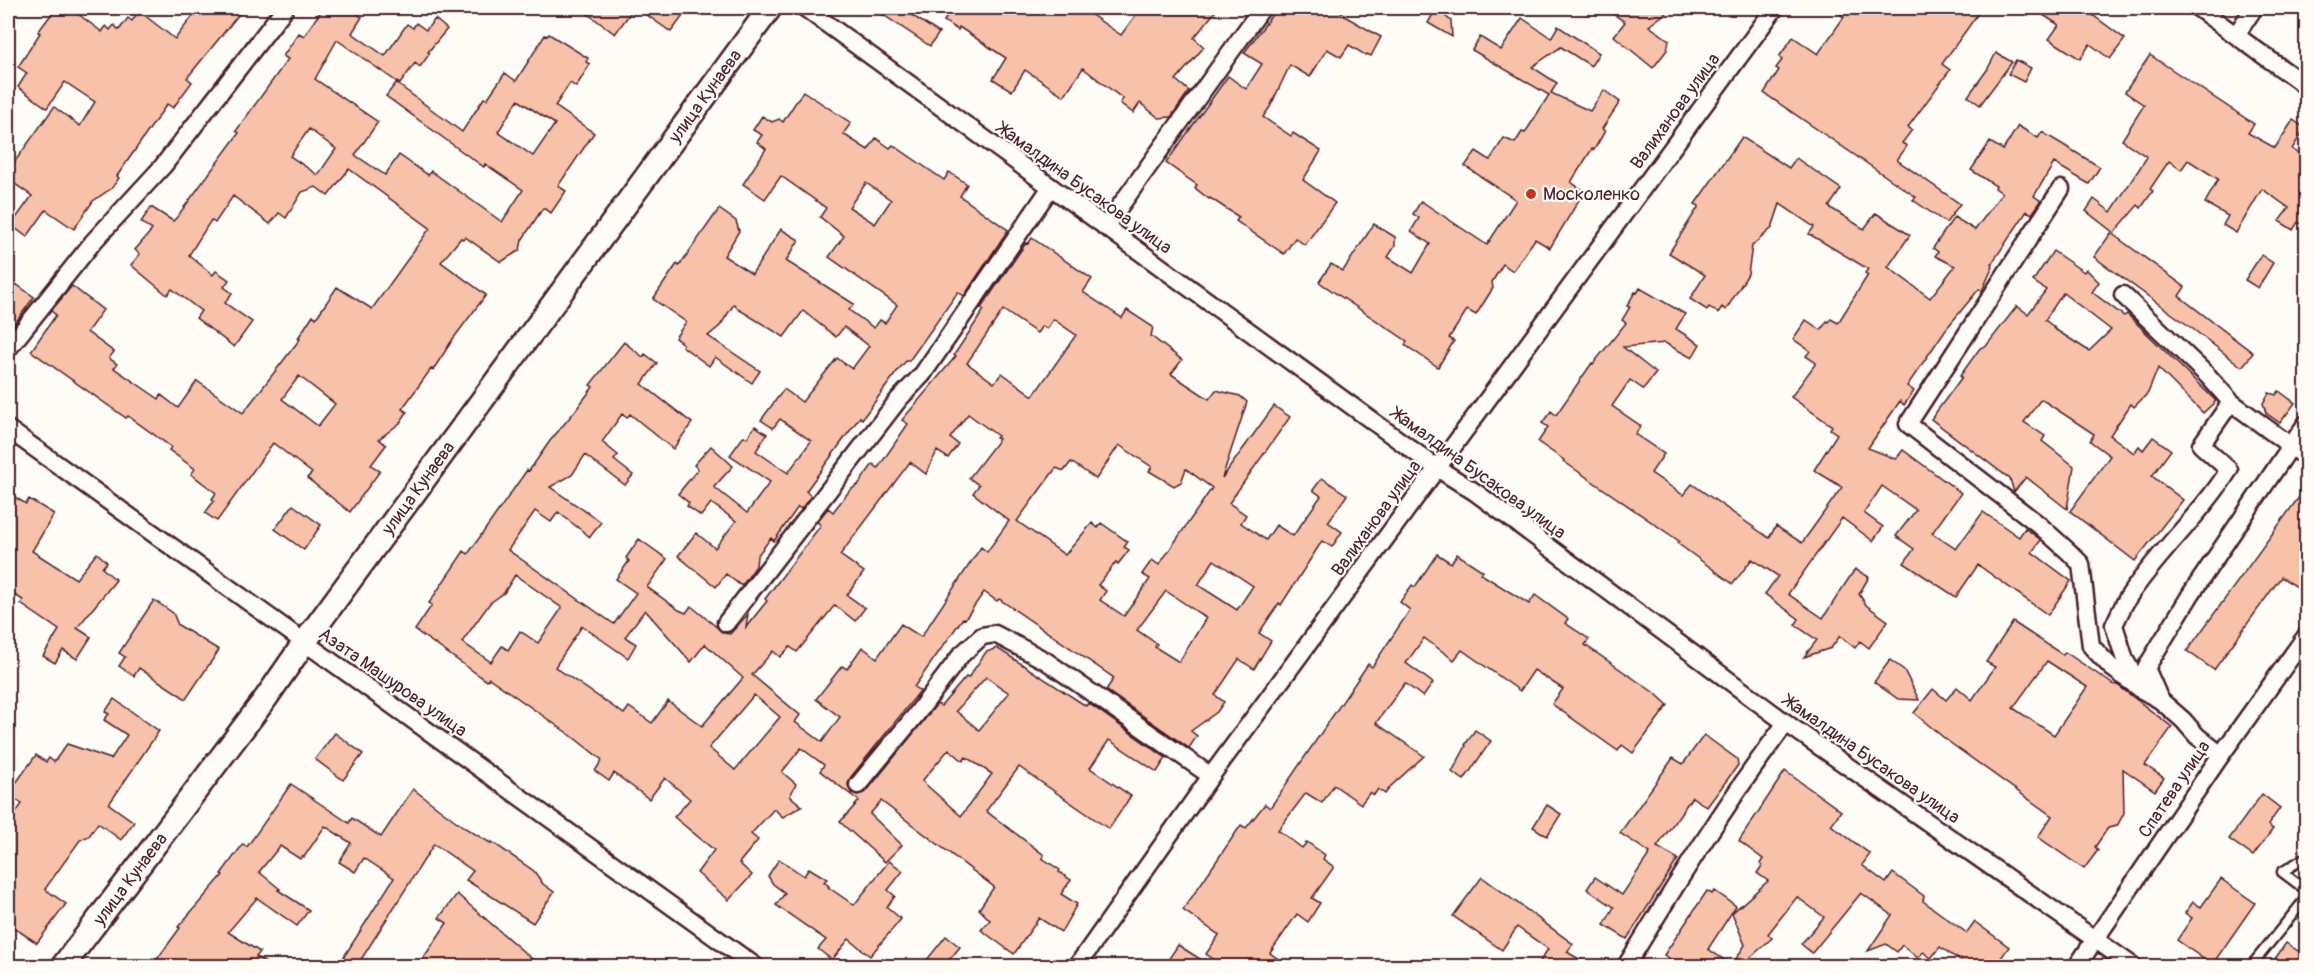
<svg xmlns="http://www.w3.org/2000/svg" width="2314" height="974" font-family="Pangolin,sans-serif">
<style>
.building{fill:#f7c1aa;stroke:#4a1f2b;stroke-width:1.5;fill-rule:evenodd}
.lines{fill:none;stroke-linecap:round;stroke-linejoin:round}
.lane-casing{stroke:#4a1f2b;stroke-width:13}
.street-casing{stroke:#4a1f2b;stroke-width:21}
.secondary-casing{stroke:#4a1f2b;stroke-width:27}
.lane{stroke:#fdfcf7;stroke-width:8}
.street{stroke:#fdfcf7;stroke-width:16}
.secondary{stroke:#fdfcf7;stroke-width:22}
.poi-dot{fill:#c8321e;stroke:#fdfcf7;stroke-width:2}
.labels{text-anchor:middle;stroke-width:4.5;stroke-linejoin:round;paint-order:stroke}
.street-label{font-size:18px;fill:#4a1f2b;stroke:#fdfcf7}
.poi-label{font-size:18px;fill:#4a1f2b;stroke:#fdfcf7;text-anchor:start}
</style>
<rect width="100%" height="100%" fill="#fdfcf7"/>
<filter id="ink" filterUnits="userSpaceOnUse"><feTurbulence type="fractalNoise" baseFrequency=".0167" numOctaves="2"/><feDisplacementMap in="SourceGraphic" scale="12" xChannelSelector="R" yChannelSelector="G"/><feConvolveMatrix kernelMatrix="1 2 1 2 8 2 1 2 1" color-interpolation-filters="sRGB"/></filter>
<g filter="url(#ink)">
<!-- building -->
<g class="building">
<polygon points="56,8 70,8 102,32 106,26 110,30 114,25 119,30 128,18 132,21 139,11 175,39 199,8 244,8 187,78 192,82 173,108 167,104 117,176 119,178 112,188 93,201 74,229 46,210 27,237 11,225 32,196 8,179 8,171 54,107 80,126 95,102 65,82 47,108 18,87 27,73 18,67 40,33 38,32"/>
<path d="M323,8H348L362,17L352,33L385,56L407,24L413,28L416,23L426,30L435,19L447,29L428,52L430,53L420,67L415,63L400,84L337,40L315,79L378,122L355,155L385,175L399,155L428,175L431,171L502,222L523,190L485,164L484,167L464,153L386,96L396,83L462,132L484,98L487,99L505,73L516,81L545,35L547,36L549,34L588,58L586,62L590,64L576,87L570,83L555,106L594,133L558,186L566,191L551,213L543,208L522,240L520,250L501,262L465,237L463,239L461,238L441,262L486,295L453,339L433,370L431,369L402,409L407,412L400,423L379,439L386,445L371,465L380,471L350,512L307,478L312,473L273,443L217,521L205,513L214,501L212,499L216,493L191,474L195,469L169,450L171,447L128,416L126,418L31,351L56,315L51,311L72,286L103,310L87,332L114,352L109,358L117,364L114,368L159,399L161,395L178,408L197,381L243,413L300,339L298,338L313,315L316,318L337,287L372,309L430,228L349,169L328,196L316,187L302,192L286,218L279,213L270,224L233,196L215,223L211,220L189,255L213,275L216,271L229,280L224,287L232,293L225,303L252,322L234,347L196,318L201,311L172,289L167,295L131,265L140,254L135,250L152,230L141,222L151,207L173,221L177,217L239,133L236,131L288,59L283,56L299,33L304,36ZM518,100L555,124L533,156L498,132ZM309,129L336,149L318,175L290,156ZM299,376L335,404L318,426L282,399Z"/>
<polygon points="580,8 634,8 615,34"/>
<polygon points="637,8 689,8 671,32"/>
<polygon points="873,8 901,8 939,33 930,46"/>
<polygon points="952,8 1057,8 1068,14 1072,8 1081,8 1121,35 1141,8 1218,8 1194,38 1204,47 1176,80 1189,91 1171,117 1159,118 1140,103 1133,113 1120,103 1123,99 1083,68 1064,96 1025,70 1012,91 993,79 1006,58 959,27 958,30 944,21"/>
<polygon points="1277,8 1346,8 1341,14 1381,37 1371,56 1367,54 1365,55 1349,45 1341,57 1327,49 1310,77 1290,65 1270,107 1263,117 1291,136 1293,133 1321,151 1303,180 1335,203 1305,245 1295,238 1284,254 1236,221 1239,217 1210,198 1209,199 1195,188 1197,185 1166,163 1228,76 1246,89 1262,64 1244,53"/>
<polygon points="1604,8 1672,8 1649,26 1669,40 1667,50 1653,68 1614,36 1625,22"/>
<polygon points="1831,8 1982,8 1942,64 1950,70 1908,127 1912,130 1902,143 1907,146 1897,160 1960,204 1946,223 1913,200 1916,197 1764,93 1779,70 1776,68 1782,60 1779,57 1793,37 1818,54 1844,17"/>
<polygon points="2032,8 2083,8 2125,39 2110,59 2090,44 2080,59 2049,39 2059,25"/>
<polygon points="1436,9 1451,21 1452,37 1428,23"/>
<polygon points="1522,18 1551,38 1558,26 1599,53 1591,66 1561,47 1532,67 1557,83 1551,93 1590,111 1604,90 1620,102 1602,129 1605,131 1594,150 1592,149 1571,182 1582,190 1576,199 1579,200 1550,248 1535,239 1513,271 1503,264 1492,282 1493,288 1476,315 1467,310 1449,338 1454,341 1438,367 1405,345 1407,341 1319,282 1331,264 1343,271 1374,224 1395,237 1395,246 1388,257 1413,273 1430,244 1411,231 1419,218 1413,214 1421,201 1487,245 1516,200 1465,166 1476,151 1490,160 1504,138 1515,143 1522,132 1525,133 1549,95 1472,50 1480,37 1501,50"/>
<polygon points="1996,53 2012,62 1980,105 1968,96 1987,70"/>
<polygon points="2150,55 2254,124 2248,133 2275,148 2293,120 2305,128 2292,149 2307,159 2307,228 2298,222 2293,230 2279,221 2289,208 2262,189 2236,233 2223,225 2228,216 2205,203 2218,179 2188,160 2181,170 2169,161 2150,189 2153,191 2141,208 2138,205 2114,233 2086,211 2094,199 2111,212 2147,157 2122,140 2144,105 2125,92"/>
<polygon points="2016,60 2031,68 2024,82 2008,74"/>
<path d="M803,91L851,123L843,134L868,150L876,138L890,148L893,145L944,180L949,172L967,184L960,196L1008,230L964,296L958,292L909,361H906L899,369L862,419L860,417L806,491L811,496L801,509L798,507L774,541L771,538L757,556L756,566L744,583L740,585L726,574L716,587L678,556L696,533L715,548L736,521L711,503L701,516L687,506L689,503L678,494L698,469L694,465L711,446L733,466L714,487L747,513L770,482L730,455L744,436L747,438L755,426L767,434L756,451L788,473L811,441L780,419L773,428L761,420L784,389L802,402L837,358L852,369L869,346L844,327L836,337L803,311L784,337L738,309L734,304L720,326L708,336L760,371L752,383L715,357L709,366L682,346L683,344L675,338L686,322L653,299L677,264L679,266L719,209L736,221L739,231L724,256L752,274L781,229L799,240L786,261L854,304L849,310L874,328L880,320L885,323L897,305L829,257L844,236L820,217L826,208L781,176L765,199L743,184L766,149L757,142L762,135L753,130L762,116L772,122L779,119L783,122ZM866,183L891,200L875,224L849,207Z"/>
<polygon points="2018,126 2038,138 2042,132 2100,167 2089,184 2054,163 2034,196 2041,201 2032,214 2027,211 1992,263 1993,266 1982,291 1979,289 1946,329 1907,386 1914,391 1904,405 1900,401 1868,448 1896,459 1903,450 1961,493 1932,533 1956,549 1983,512 2019,537 2025,528 2041,540 2032,552 2071,581 2048,615 1978,565 1956,597 1904,563 1914,549 1896,536 1916,510 1882,486 1864,513 1883,527 1873,541 1842,518 1788,594 1823,618 1855,569 1869,577 1859,594 1866,605 1888,621 1869,648 1860,641 1855,648 1840,636 1831,648 1804,657 1817,640 1795,625 1799,619 1765,594 1778,576 1752,559 1733,584 1677,543 1679,541 1563,461 1564,460 1538,442 1548,427 1542,423 1551,411 1556,415 1592,363 1593,364 1626,323 1622,320 1630,307 1627,306 1635,292 1637,293 1640,288 1685,314 1676,329 1700,344 1692,358 1665,343 1623,347 1656,373 1643,389 1630,380 1612,406 1641,426 1635,434 1664,454 1651,473 1683,495 1692,484 1769,538 1776,526 1802,543 1842,487 1814,470 1837,434 1830,429 1832,426 1791,397 1816,363 1806,356 1810,351 1793,339 1806,320 1821,330 1827,321 1829,322 1831,319 1838,323 1868,275 1865,273 1868,269 1809,234 1814,227 1780,204 1772,228 1752,246 1748,274 1726,310 1722,307 1718,313 1709,307 1707,310 1690,299 1705,275 1669,253 1699,206 1695,204 1742,137 1789,168 1796,158 1841,189 1829,207 1864,229 1876,213 1910,235 1888,267 1930,298 1955,266 1935,256 1938,252 1933,248 1954,217 1975,230 2002,193 1995,188 1996,186 1971,170 1990,142 2003,150"/>
<polygon points="2111,233 2185,287 2179,296 2253,353 2242,367 2189,326 2094,257"/>
<path d="M1032,238L1092,279L1083,292L1122,318L1127,310L1153,327L1151,336L1182,360L1171,374L1209,399L1216,390L1240,396L1247,402L1222,478L1274,406L1290,417L1229,503L1246,515L1241,523L1266,540L1276,525L1293,536L1321,496L1313,490L1322,478L1347,495L1328,522L1342,532L1332,547L1322,541L1281,605L1279,603L1259,633L1271,641L1254,669L1239,659L1215,695L1224,702L1217,712L1191,731L1197,736L1189,748L1106,690L1114,678L999,599L997,601L984,592L965,619L963,618L914,687L920,691L850,778L848,784L851,793L857,795L866,792L937,704L941,706L966,677L968,678L986,652L997,648L1086,706L1088,703L1166,758L1157,772L1109,740L1090,768L1131,796L1109,829L1019,767L986,811L1044,855L1042,858L1060,870L1059,872L1071,880L1061,894L1077,904L1061,932L1039,918L1014,954L981,930L990,920L979,909L994,887L881,801L870,814L902,845L885,862L840,822L859,801L820,771L824,765L801,748L782,772L796,784L790,796L802,806L783,817L774,809L751,834L758,840L739,863L752,875L729,900L697,873L714,850L674,817L690,799L665,778L649,799L614,773L609,781L595,771L602,760L573,737L489,678L487,681L415,630L432,605L429,603L464,551L468,554L527,470L529,471L550,441L575,411L593,387L590,385L624,342L643,357L645,354L657,363L642,384L692,423L673,449L630,414L627,418L622,414L602,442L618,455L614,460L633,475L625,485L585,455L572,475L550,487L601,522L590,537L558,512L551,522L535,511L508,550L614,624L636,593L616,579L629,561L626,558L639,539L667,559L647,587L679,610L686,613L691,606L724,633L730,634L748,614L746,627L767,601L765,599L821,525L817,522L828,508L833,512L850,490L858,485L873,464L878,468L908,424L902,420L956,356L954,355L984,310L981,308L1026,243L1028,244ZM1003,310L1037,333L1042,326L1047,329L1053,319L1076,335L1033,396L1002,373L994,383L967,363ZM968,414L998,436L996,438L999,439L969,478L979,485L973,493L1009,521L987,552L981,547L921,637L901,624L877,658L862,647L847,669L842,666L816,699L840,717L822,742L795,722L800,715L752,675L773,651L780,657L790,647L797,652L835,605L855,621L865,608L847,595L864,572L840,555L910,462L926,474L937,451L948,458L958,444L950,438ZM1119,445L1152,467L1149,471L1174,486L1181,482L1186,469L1212,488L1159,565L1152,560L1142,574L1150,579L1124,616L1100,600L1106,591L1098,585L1116,562L1118,564L1129,550L1124,547L1128,542L1101,523L1098,528L1092,523L1065,555L1017,521L1056,468L1064,471L1071,462L1096,479ZM1214,560L1253,586L1237,610L1198,585ZM515,575L562,608L538,643L520,631L508,650L502,646L491,662L462,642L490,603L504,593ZM1166,591L1206,618L1179,662L1155,647L1157,644L1137,630ZM645,610L691,662L705,644L743,678L702,726L668,701L652,723L629,707L624,714L555,667L582,626L628,658L636,644L625,637ZM986,677L1009,693L979,730L956,711ZM754,695L780,717L735,770L709,748ZM949,749L963,761L966,757L992,774L961,816L922,781Z"/>
<path d="M2053,251L2084,272L2086,269L2099,282L2092,292L2124,316L2127,314L2216,401L2203,413L2158,368L2148,393L2134,407L2131,404L2110,435L2134,453L2139,446L2143,450L2153,437L2171,450L2152,476L2183,500L2135,561L2070,511L2110,456L2090,441L2094,434L2041,399L2024,422L2045,436L2042,441L2074,466L2067,509L2026,477L2014,492L2010,479L1931,419L1962,377L1960,376L1980,348L1987,345L2017,306L2028,314L2046,290L2033,281ZM2063,293L2111,330L2089,351L2053,328L2054,327L2045,320Z"/>
<polygon points="2261,255 2273,263 2258,288 2245,280"/>
<polygon points="16,284 34,297 8,333 8,296"/>
<polygon points="2279,391 2295,403 2280,423 2266,413 2263,403 2269,393 2276,395"/>
<polygon points="2307,486 2307,593 2281,577 2214,670 2187,651"/>
<polygon points="8,493 26,504 29,499 54,514 32,551 76,579 97,553 107,562 102,568 116,580 77,628 91,637 77,659 63,650 55,663 43,656 59,630 21,604 23,600 8,591"/>
<polygon points="293,505 321,525 304,550 275,529"/>
<polygon points="1437,554 1451,563 1457,554 1483,571 1481,574 1529,604 1535,595 1568,619 1565,623 1589,639 1585,645 1656,694 1668,705 1633,753 1622,745 1618,751 1552,704 1563,689 1534,670 1520,691 1462,650 1454,660 1424,638 1406,663 1433,683 1423,697 1405,683 1376,723 1424,756 1391,786 1385,794 1378,789 1374,795 1370,792 1361,804 1334,785 1322,803 1306,793 1278,830 1302,848 1307,842 1325,855 1323,859 1334,867 1312,898 1320,903 1308,922 1297,914 1270,953 1288,966 1224,966 1206,954 1219,935 1183,910 1241,825 1246,828 1265,804 1270,808 1368,664 1372,667 1410,610 1400,602 1412,585 1415,587"/>
<polygon points="154,600 173,613 178,625 219,650 186,699 139,668 134,676 119,666 125,657 119,653"/>
<path d="M2013,622L2063,655L2065,652L2114,685L2116,684L2172,727L2145,765L2164,778L2155,791L2123,769L2124,813L2117,826L2108,828L2095,847L2098,850L2084,869L2038,837L2052,816L1949,742L1914,713L1933,689L1946,700L1957,687L1972,700L1995,667L1986,662ZM2047,661L2087,687L2054,735L2013,708Z"/>
<polygon points="1890,660 1904,670 1919,700 1898,699 1874,682"/>
<polygon points="114,699 159,731 109,804 134,822 121,840 98,823 89,836 80,840 45,889 66,904 37,943 8,924 8,824 22,804 8,794 36,755 46,762 49,758 54,762 67,744 111,759 127,735 104,720 109,714 105,712"/>
<polygon points="1475,730 1491,741 1464,780 1452,772 1466,746 1465,745"/>
<polygon points="335,733 363,754 343,780 315,759"/>
<polygon points="1704,735 1737,759 1738,765 1707,807 1692,797 1657,847 1678,859 1627,939 1604,925 1614,907 1587,889 1595,877 1622,895 1650,853 1620,833 1673,758 1683,764"/>
<polygon points="1785,771 1841,811 1831,825 1870,854 1862,865 1886,883 1893,873 1924,896 1923,901 1967,933 1975,922 2009,947 1995,966 1968,966 1940,947 1931,958 1923,952 1918,958 1902,945 1897,952 1886,944 1868,951 1892,915 1861,893 1812,953 1801,944 1824,917 1797,897 1768,934 1772,938 1741,966 1681,966 1664,955 1707,891 1712,894 1715,891 1736,906 1708,949 1732,965 1745,945 1732,913 1768,881 1757,873 1762,866 1760,864 1763,859 1739,841"/>
<polygon points="291,784 349,823 352,818 381,837 413,789 465,828 492,844 492,842 534,871 543,884 554,892 533,923 466,880 473,871 434,844 357,966 338,966 394,878 364,858 355,872 339,862 351,843 325,826 304,857 302,856 300,859 280,846 259,872 280,889 278,890 309,910 297,926 257,898 228,932 260,952 256,957 271,966 152,966 180,928 178,927 223,875 221,874 243,844 247,847"/>
<polygon points="2262,794 2280,808 2268,825 2273,829 2253,856 2229,839"/>
<polygon points="1547,805 1561,814 1547,836 1533,827"/>
<polygon points="779,859 804,876 809,868 827,879 824,882 829,886 828,887 854,905 889,861 903,871 888,890 895,896 887,907 901,919 870,956 849,939 832,960 818,949 826,940 776,905 785,893 773,884 768,876"/>
<polygon points="1482,877 1573,944 1567,952 1591,966 1537,966 1548,949 1517,927 1502,950 1453,916"/>
<polygon points="2221,879 2255,903 2212,965 2177,940 2192,918 2185,913 2193,902 2201,907"/>
<polygon points="457,894 540,966 418,966 447,923 439,918"/>
<polygon points="946,936 960,947 944,966 922,966"/>
<polygon points="2286,943 2307,957 2307,966 2270,966"/>
<polygon points="1178,945 1211,966 1164,966"/>
</g>
<g class="lines">
<defs>
<g id="lane">
<polyline points="2306,857 2282,872 2306,890"/>
<polyline points="2251,966 2306,898"/>
</g>
<g id="street">
<polyline points="805,8 1437,468 1475,492 1786,723 2133,966"/>
<polyline points="2198,8 2306,86"/>
<polyline points="2236,35 2254,8"/>
<polyline points="2061,189 1908,424 2038,524 2069,552 2081,564 2091,646 2111,667 2142,690 2160,700 2183,720 2197,736 2221,755"/>
<polyline points="1105,227 1262,8"/>
<polyline points="2123,295 2208,376 2231,402"/>
<polyline points="8,349 93,242 163,166 285,8"/>
<polyline points="8,429 755,966"/>
<polyline points="726,623 899,399 922,375 1051,187"/>
<path d="M2139,684L2125,660L2114,625C2119,615 2123,605 2129,596C2159,551 2200,516 2229,470L2201,445L2231,402L2291,446L2306,424"/>
<polyline points="2160,700 2146,668 2191,594 2291,446 2306,457"/>
<polyline points="858,785 915,716 961,655 982,636 995,634 1046,661 1211,776"/>
<polyline points="1077,966 1211,776 1775,8"/>
<path d="M1626,966C1677,883 1727,801 1786,723"/>
<polyline points="2077,966 2221,755 2306,636"/>
</g>
<polyline id="secondary" points="63,966 266,698 304,643 770,8"/>
</defs>
<!-- lane casing -->
<use href="#lane" class="lane-casing"/>
<!-- street casing -->
<use href="#street" class="street-casing"/>
<!-- secondary casing -->
<use href="#secondary" class="secondary-casing"/>
<!-- lane -->
<use href="#lane" class="lane"/>
<!-- street -->
<use href="#street" class="street"/>
<!-- secondary -->
<use href="#secondary" class="secondary"/>
</g>
</g>
<!-- markers -->
<circle class="poi-dot" cx="1531" cy="194" r="6"/>
<g class="labels">
<!-- street labels -->
<g class="street-label">
<text transform="translate(705 96) rotate(-54)" y="6">улица Кунаева</text>
<text transform="translate(1675 111) rotate(-54)" y="6">Валиханова улица</text>
<text transform="translate(1085 188) rotate(36)" y="6">Жамалдина Бусакова улица</text>
<text transform="translate(1479 473) rotate(36)" y="6">Жамалдина Бусакова улица</text>
<text transform="translate(418 488) rotate(-54)" y="6">улица Кунаева</text>
<text transform="translate(1376 518) rotate(-54)" y="6">Валиханова улица</text>
<text transform="translate(393 682) rotate(35)" y="6">Азата Машурова улица</text>
<text transform="translate(1872 759) rotate(35)" y="6">Жамалдина Бусакова улица</text>
<text transform="translate(2174 789) rotate(-56)" y="6">Спатева улица</text>
<text transform="translate(130 879) rotate(-53)" y="6">улица Кунаева</text>
</g>
<!-- poi labels -->
<g class="poi-label">
<text x="1543" y="200">Москоленко</text>
</g>
</g>
<!-- margin -->
<rect width="2314" height="974" fill="none" stroke="#fdfcf7" stroke-width="30"/>
<rect x="15" y="15" width="2284" height="944" fill="none" stroke="#4a1f2b" stroke-width="2" filter="url(#ink)"/>
</svg>
